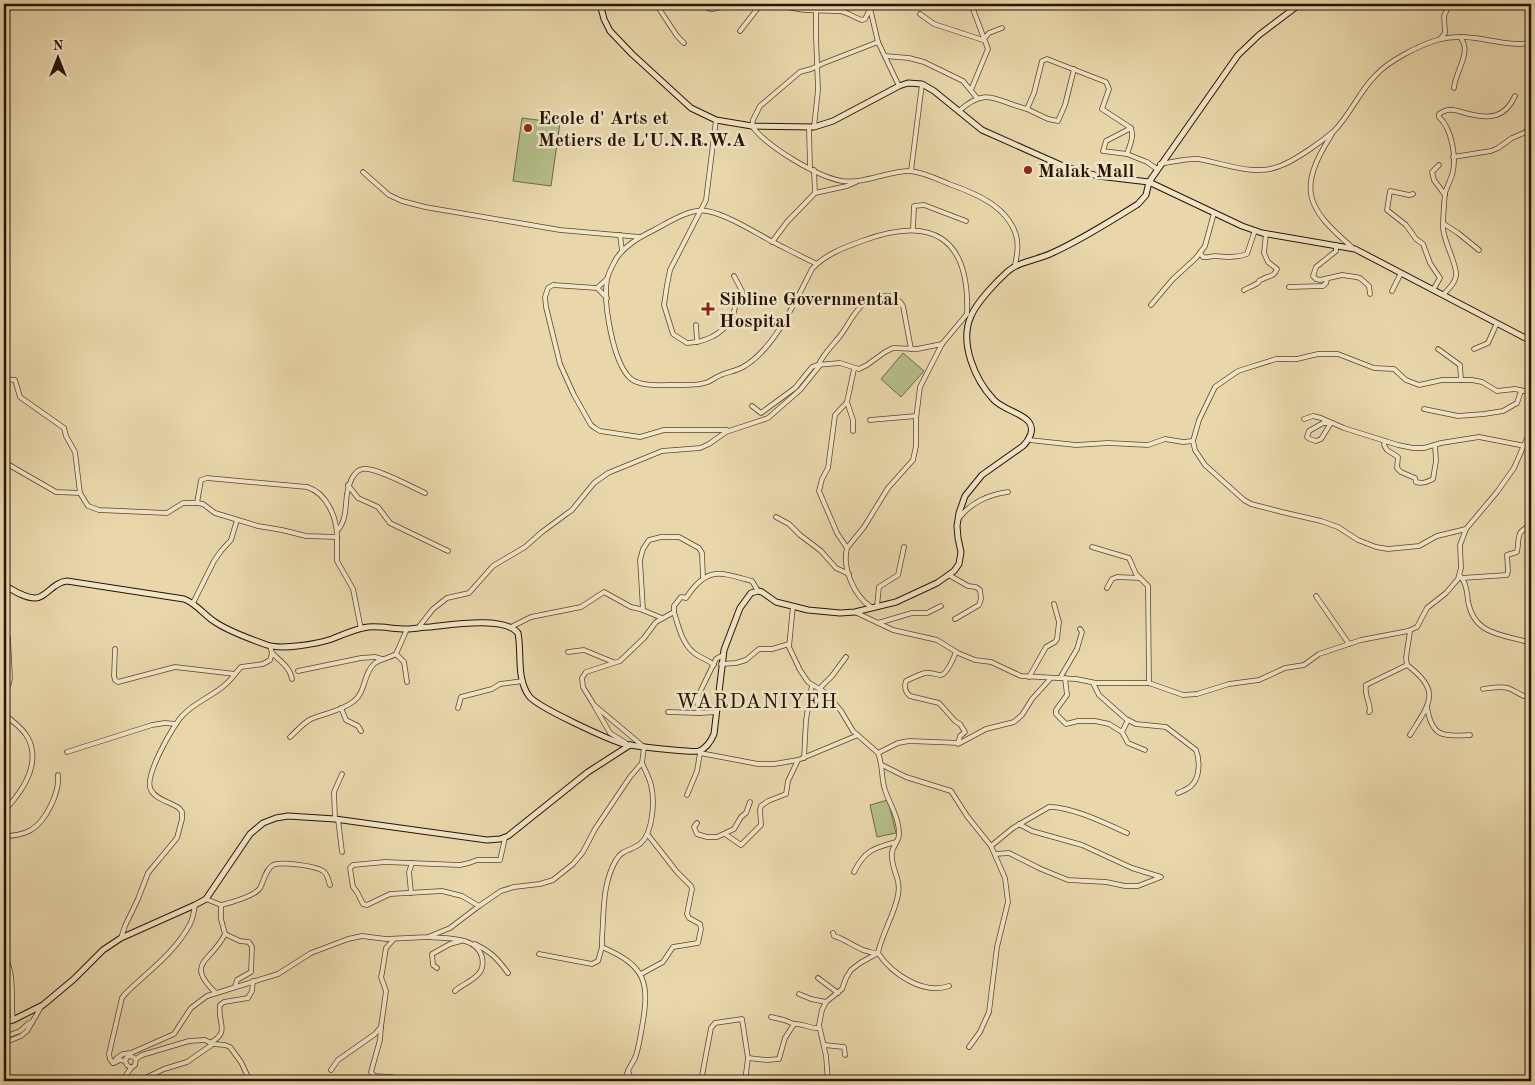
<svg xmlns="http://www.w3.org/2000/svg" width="1535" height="1085" font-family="'Old Standard TT',serif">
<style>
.pitch{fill:#b5be89;stroke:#6e6946}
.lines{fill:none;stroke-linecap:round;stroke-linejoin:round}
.street-casing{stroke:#57452d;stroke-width:5.5}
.secondary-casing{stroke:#261403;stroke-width:7}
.street{stroke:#f1e5c8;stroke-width:4}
.secondary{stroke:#f1e5c8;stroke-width:5}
.poi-dot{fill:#8f2418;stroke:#f1e5c8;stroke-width:2}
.labels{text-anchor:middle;stroke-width:5;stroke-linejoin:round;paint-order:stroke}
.poi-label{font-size:19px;font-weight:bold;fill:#261403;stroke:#f1e5c8;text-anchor:start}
.quarter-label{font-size:21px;letter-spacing:1px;fill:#261403;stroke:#f1e5c8}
</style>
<rect width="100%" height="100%" fill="#e9d7ab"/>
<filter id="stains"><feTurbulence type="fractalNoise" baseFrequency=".004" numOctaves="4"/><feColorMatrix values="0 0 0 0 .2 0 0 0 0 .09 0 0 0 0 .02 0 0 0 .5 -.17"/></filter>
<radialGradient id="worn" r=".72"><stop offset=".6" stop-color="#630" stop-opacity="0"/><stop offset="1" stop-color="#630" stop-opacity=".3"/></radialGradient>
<!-- pitch -->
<g class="pitch">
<polygon points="522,118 560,123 551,186 513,181"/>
<polygon points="903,353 924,371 901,397 881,379"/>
<polygon points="888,800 896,833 877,837 870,805"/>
</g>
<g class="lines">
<defs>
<g id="street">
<polyline points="656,4 677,36 684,43"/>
<path d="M700,4C708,10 716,11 724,4"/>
<path d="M778,4C798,12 818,10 840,11C847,12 855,18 862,20L865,19L869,11"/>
<polyline points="814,4 816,12 816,36 818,90 814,127"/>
<polyline points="869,4 878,42 899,86"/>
<polyline points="971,4 988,49 971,90"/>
<polyline points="842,11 846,8 846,4"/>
<polyline points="920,14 934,24 983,40 989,33 1002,28"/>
<polyline points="740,31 761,4"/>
<polyline points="1440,39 1445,33 1444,16 1448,7"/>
<path d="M878,42L824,63L811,69L800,72L760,106L753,120L752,126C767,147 818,177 842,181C865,184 887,171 910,171C923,172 937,179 949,184C975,193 1007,206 1016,235C1019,245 1017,255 1015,265"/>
<polyline points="885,56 909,58 924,62 963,81 977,98"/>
<path d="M1454,88C1455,71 1473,52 1460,37"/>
<polyline points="1027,109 1048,119 1058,121 1065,105 1074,69"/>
<path d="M959,111C987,86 995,101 1027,109L1034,93L1042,61L1047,59L1106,82L1109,89L1102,109L1131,128C1134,137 1130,145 1127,154"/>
<polyline points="809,128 810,168"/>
<polyline points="1131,128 1106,141 1103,151 1127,154 1147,162 1157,169"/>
<path d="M1332,134C1297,189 1305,207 1353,248"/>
<polyline points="1453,157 1491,151 1498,148 1512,138 1526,132 1529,126"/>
<path d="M1160,164C1173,162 1186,158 1198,159C1224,163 1254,177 1280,166C1296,160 1321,142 1334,131C1350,115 1359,92 1375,76C1388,61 1418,46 1437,40C1471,30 1500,48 1531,43"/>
<polyline points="1439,165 1432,172 1434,180 1445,195"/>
<polyline points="911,171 922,84"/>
<polyline points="363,172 389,195 402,201 425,207 560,230 640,237"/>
<polyline points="815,193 847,186 856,182"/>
<polyline points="1413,194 1409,195 1390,191 1387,210 1406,225 1416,239 1423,244 1430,263 1440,278 1433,290"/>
<polyline points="1444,224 1458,233 1479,250"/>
<polyline points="913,230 914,206 924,205 966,221"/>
<polyline points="620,235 622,251"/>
<polyline points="772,242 787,222 815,193 814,170"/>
<polyline points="1336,245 1336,251 1316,267 1313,276 1316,279 1320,280 1342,275 1356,277 1360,278 1369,286 1370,294"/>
<path d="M1200,253L1203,257C1208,258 1211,256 1215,256C1227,257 1236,258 1247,254L1255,230"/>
<path d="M817,264C802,257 787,249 773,242C754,232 728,215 707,211C690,208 669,222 654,230C640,237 625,245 616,259C613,265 608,273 607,280C603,303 613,362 630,378C640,387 661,385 674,385C684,385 698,386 708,382C712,380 716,377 721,375C728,372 736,371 743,367C774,350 796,300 812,269C824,255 845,247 862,241C932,215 970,237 967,314L942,344L920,387L916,419V446L913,460L888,488L864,527L847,548C842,568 854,596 871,607"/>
<polyline points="607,279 597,288 553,285 548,288 545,297 546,307 560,364 574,395 591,425 595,428 600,431 640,437 664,430 727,430"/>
<polyline points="1289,287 1323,286 1326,283 1327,279"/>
<polyline points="597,288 607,298"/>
<path d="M1244,290C1248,287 1252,287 1256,284C1263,280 1255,282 1263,279C1270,275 1274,277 1277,269L1268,262L1264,253L1266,233"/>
<polyline points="1392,291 1401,273"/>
<path d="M1443,295C1448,289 1455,284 1456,276C1458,266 1444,243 1443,228C1443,217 1444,204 1445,193C1447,187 1450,181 1452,175C1457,158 1452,129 1439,117V114C1450,106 1457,111 1469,114C1490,119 1505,118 1515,96"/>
<polyline points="1151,305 1173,279 1196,258 1205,246 1214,213"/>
<polyline points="696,325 697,342 687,343 673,334 664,305 667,285 670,270 706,200 716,120"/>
<path d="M697,342C716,338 736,324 735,302L742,301V291L734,276"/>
<polyline points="1438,349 1460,365 1461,380"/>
<polyline points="1474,349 1488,343 1497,323"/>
<path d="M819,364C824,353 833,345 840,336C853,319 859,297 884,296C892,295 899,299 903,306L911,349"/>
<polyline points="4,379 15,380 20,397 64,428 66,436 75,452 80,493"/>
<polyline points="847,402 853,420 853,431"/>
<polyline points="752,406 761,413 795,388 812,367 817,365 840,363 859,369 867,365 885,352 893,348 917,349 942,344"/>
<polyline points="1424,409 1458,416 1484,414 1503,411 1517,403 1521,391"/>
<polyline points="1304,419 1313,416 1321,418 1344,428 1398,445 1413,448 1424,448 1441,443 1479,437 1525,446"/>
<polyline points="870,420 916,416"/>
<polygon points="1323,423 1331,423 1321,439 1316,441 1310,439 1307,437 1309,431"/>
<polyline points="1029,440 1076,445 1108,443 1148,445 1165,439 1183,442 1193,441 1199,420 1215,387 1238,371 1276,359 1297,359 1318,354 1338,354 1374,368 1394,369 1406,380 1419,385 1442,380 1472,380 1482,382 1497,391 1515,389 1529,392"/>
<polyline points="1193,441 1195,450 1205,465 1244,500 1251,504 1282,512 1321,521 1338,527 1358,540 1376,547 1388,549 1419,546 1437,536 1466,529"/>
<path d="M1385,441L1384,445L1387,450L1398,457L1397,468L1401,472L1415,478L1416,482C1423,484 1427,482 1433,479L1436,461L1435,445"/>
<polyline points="4,462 56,492 80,493 88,506 99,510 167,513 183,503 197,503 203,504 215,513 258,526 282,530 306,536 337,537 337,561 353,589 361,629"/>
<polyline points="348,485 358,498 378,507 390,523 448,551"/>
<path d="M197,503L201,480L207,478L307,487C327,493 337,518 337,537"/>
<polyline points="776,517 789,524 800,535 821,551 836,568 849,574"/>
<path d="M959,518C970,503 990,494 1008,492"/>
<path d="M337,531C347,520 345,507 347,494C348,486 353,470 363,469C375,467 412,487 425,493"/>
<polyline points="1092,547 1129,558 1136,574 1148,586 1149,683"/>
<polyline points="847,548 837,533 819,491 822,479 828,468 835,415 847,402 854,369"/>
<polyline points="949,575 968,586 976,587 980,590 981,599 979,605 955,619"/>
<path d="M1460,576C1466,582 1467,592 1468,601C1474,636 1503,634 1531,643"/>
<path d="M1462,578L1507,575L1508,571L1507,555L1517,552C1520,536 1515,533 1531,525"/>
<polyline points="1107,588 1112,579 1117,577 1140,578"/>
<polyline points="1316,596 1349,644"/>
<polyline points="193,603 214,561 221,551 231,540 237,520"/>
<polyline points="793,606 789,647 800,670 808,682 826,693 841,711 853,731 878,753 898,743 909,741 960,743 986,729 1014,722 1022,715 1032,699 1051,678"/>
<polyline points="877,606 879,587 898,575 904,547"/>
<polyline points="643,610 640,560 643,549 649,540 661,537 679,537 699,548 702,553 703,578"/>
<path d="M674,612C678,625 682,643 693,652C698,657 707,659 714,665"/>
<polyline points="855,612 893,630 937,640 958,653 975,660 991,662 1021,676 1076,679 1096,683 1149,683 1183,695 1197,694 1229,684 1259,680 1285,668 1304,665 1319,654 1361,640 1408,631 1417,627 1427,608 1446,593 1458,579 1461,568 1460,545 1466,529 1497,492 1514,468 1528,436 1531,403 1529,392 1531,385"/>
<polyline points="878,623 912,613 927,613 941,606"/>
<polyline points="511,627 531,617 581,607 604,592 631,607 640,609 662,618"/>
<polyline points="418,628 433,609 447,598 469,593 493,566 525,547 542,532 565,515 572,510 594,483 608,473 662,451 700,448 709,444 726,432 768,418 800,390 821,364"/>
<polyline points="115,649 114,676 115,680 118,682 175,667 235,674"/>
<polyline points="568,652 584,650 613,662"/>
<path d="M956,652C954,657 947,674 941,675C936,675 931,672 925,673C918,675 912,678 906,681C904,686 905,692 910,696L939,703L955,721L960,724L965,732L960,736L958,744"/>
<path d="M272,653C280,661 290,667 292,679"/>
<polyline points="396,654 404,662 407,682"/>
<polyline points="721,664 736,663 746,660 759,649 772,649 789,644"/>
<polyline points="298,671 361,658 375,657 382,659"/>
<polyline points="1029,677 1046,647 1055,642 1057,639 1059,622 1054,604"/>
<polyline points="1060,678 1077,649 1082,632 1080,629"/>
<polyline points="1065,678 1067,695 1056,710 1056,714 1066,724 1078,721 1095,721 1109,724 1122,732 1128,743 1145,750"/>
<path d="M1093,683L1099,695L1126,719L1136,724L1166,727L1196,750C1200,760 1200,777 1192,785C1189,789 1182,791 1178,793"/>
<polyline points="820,688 832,676 846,657"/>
<path d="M1483,689C1491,688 1500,686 1508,688C1516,691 1522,697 1531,698"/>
<polyline points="4,691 9,684 10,678 8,638"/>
<polyline points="595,707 610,733 626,743"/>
<path d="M1427,707C1432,738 1443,736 1470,735"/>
<polyline points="341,708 346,720 358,726 361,731"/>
<polyline points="458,708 461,697 492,689 500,684 523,681"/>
<polyline points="668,712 699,713 717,712"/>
<path d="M1369,712L1370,711C1370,702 1364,695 1366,685L1407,665"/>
<polyline points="699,713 697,702 699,694 716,659 723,655"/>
<path d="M4,714C12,721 23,728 28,738C42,765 21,793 4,811"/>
<polyline points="1122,732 1128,720"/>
<path d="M1410,735C1430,703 1442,691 1407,665L1406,658L1410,631"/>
<path d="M290,737C297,731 303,723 311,719C325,713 342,711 354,701C366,692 363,673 375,663C381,659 389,658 396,654L407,629"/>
<polyline points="67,752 152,725 165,723 176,724"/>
<polyline points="700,753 758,764 774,764 798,760 858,735"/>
<polyline points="804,758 806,720 812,685"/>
<polyline points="882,765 906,777 951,791 967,816 991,846 1005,878 1008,902 997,947 989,1012 980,1032 969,1047"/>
<polyline points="687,795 697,771 700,753"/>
<polyline points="335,819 334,792 342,774"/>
<polyline points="338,819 342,852"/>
<polyline points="697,823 694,827 697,834 707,837 717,837 734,829 741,817 746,813 750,802"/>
<polyline points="725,834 741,845 761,825 760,810 761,806 768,801 786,794 788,781 798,760"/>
<path d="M4,836C13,836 22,835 31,830C46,821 60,792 58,775"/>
<path d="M991,846L1013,828L1049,807C1070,806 1107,824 1127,833"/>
<polyline points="995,854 1009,853 1041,869 1068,880 1106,882 1125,886 1138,886 1161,877 1132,868 1082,845 1032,831 1019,824"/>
<path d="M854,872C865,850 874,848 896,842"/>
<polyline points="411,893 409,872 412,863"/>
<path d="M206,899L221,905C230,903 255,896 260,888C264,881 265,870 273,865C281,861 316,866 323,871C328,874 328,880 330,885"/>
<path d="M195,905C194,911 193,919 190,924C175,953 147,972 125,994L122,998L109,1054L110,1059L113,1063L117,1058L123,1054L131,1053L174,1034L191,1008L207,996L278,974L311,953L348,939L362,936L386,939L428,937L450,928L479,906L501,891L514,887L540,884L553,880L573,864L583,852L595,829L630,777L642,763L644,747L594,705L583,687L582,678L586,672L620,661L644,638L656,622L674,612V606L681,597L686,598C707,566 719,572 752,581L758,591"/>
<polyline points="221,905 221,919 225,934 240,941 249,942 252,947 251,972 237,980 235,987"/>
<polyline points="479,906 462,896 442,891 390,894 367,905 363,904 357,892 353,887 350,868 353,865 385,862 460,865 469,863 477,860 500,860 505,838"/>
<path d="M833,933L834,936C849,940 860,953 878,953"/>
<path d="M430,937C446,939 477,936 482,957C483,962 483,968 480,972C474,981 462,984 455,991"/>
<path d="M121,938L125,926L138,899L148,873L177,838L182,819V812L179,808C171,802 156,800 151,790C143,778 173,725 183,715C195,702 213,696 226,684C232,679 236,672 241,667L263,664L270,660L272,653L270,646"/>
<path d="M475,944C491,952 497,958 508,973"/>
<path d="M878,953C892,974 923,995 949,986"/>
<polyline points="539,954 592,964 598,961 602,947"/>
<path d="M4,955C16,976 10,998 13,1020"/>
<polyline points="437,968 433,965 432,954 450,944 461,941"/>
<polyline points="641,974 663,962 673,947 698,943 701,929 700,924 689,918 687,914 692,889 691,886 677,872 648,835"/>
<polyline points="818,978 838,993"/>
<path d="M216,993C184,962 211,963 225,934"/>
<polyline points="799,994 811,999 826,1002"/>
<polyline points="771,1017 784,1020 794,1024"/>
<polyline points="381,1027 380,1040 371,1072 374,1076 391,1077 406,1081"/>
<polyline points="4,1037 20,1031 29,1023 32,1022"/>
<polyline points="4,1043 21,1036 27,1031 41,1007"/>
<path d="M210,1043C231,1032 217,1023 220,1005L224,1002L248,998L252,991L253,981"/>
<polyline points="824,1045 844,1047 845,1055"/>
<path d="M748,1058L767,1060L779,1059L785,1038L794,1024C803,1023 810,1029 819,1028"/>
<polyline points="125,1061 127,1057 131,1056 136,1059"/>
<polyline points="114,1063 120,1060 125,1061 127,1065 131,1068 122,1081"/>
<polyline points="131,1068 135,1065 136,1059 142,1055 189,1041 205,1040 213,1044 225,1045 230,1047 241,1062 250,1081"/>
<polyline points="331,1070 338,1060 375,1034 381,1027 386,991 381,977 382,973 386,948 394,939"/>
<polyline points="139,1081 164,1069 187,1062 213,1044"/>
<polyline points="624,1081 628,1071"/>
<path d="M632,1081L628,1071C630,1066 633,1062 635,1058C639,1048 640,1037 642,1027C650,982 646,966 602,947V939C604,912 602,884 616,860C622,849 632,851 641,843C653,832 655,800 651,785C649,777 645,770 642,763"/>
<polyline points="701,1081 711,1028 715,1023 742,1019 748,1058 745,1081"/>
<path d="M828,1081L826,1056L819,1025L822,1010L826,1002L842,989L846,978L851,970L860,963L878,953C882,933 894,916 898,895C901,879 893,873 892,858C890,846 899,844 899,834C899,817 890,805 885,790C881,778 883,765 878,753"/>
</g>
<g id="secondary">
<polyline points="600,4 604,19 610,31 632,54 691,108 716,120 752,126 814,127 833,121 899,86 908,83 922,84 934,91 982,130 1063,166 1098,176 1149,182 1242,226 1262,233 1355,249 1531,341"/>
<path d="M4,585C13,590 24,598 35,598C46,598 53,582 67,581L184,599C197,604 204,615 215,622C230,632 250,639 267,645C282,650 317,644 332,639C344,634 355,629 368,627C381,626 394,629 406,629C414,629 422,627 429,627C450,625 505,616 518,633C522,654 516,678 529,696C537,707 609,740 624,744C633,746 693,753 699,751C707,748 711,741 714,734L724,650L740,608L751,593L758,591L762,592L776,602L808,610L840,613L855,612L896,602L937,583L954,571L959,564L961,552L958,538L957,526L959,513L965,496L982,475L1023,446C1029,440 1035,430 1029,422C1022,413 1004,410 994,400C975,380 959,343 971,316C977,302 996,282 1007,272C1019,261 1038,260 1052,253C1081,240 1111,221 1138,204L1146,195L1149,182L1238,55L1259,35L1300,4"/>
<polyline points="4,1022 13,1020 43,1005 74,979 103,950 121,938 195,905 206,899 250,834 263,823 276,818 288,816 335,819 487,840 500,839 508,836 588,772 630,745"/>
</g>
</defs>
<!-- street casing -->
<use href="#street" class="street-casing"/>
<!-- secondary casing -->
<use href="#secondary" class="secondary-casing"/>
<!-- street -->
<use href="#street" class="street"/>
<!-- secondary -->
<use href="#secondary" class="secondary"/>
</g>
<!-- markers -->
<g class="poi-dot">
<circle cx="528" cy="128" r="5"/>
<circle cx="1028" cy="170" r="5"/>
<path d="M705.5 301.5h5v5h5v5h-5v5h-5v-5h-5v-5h5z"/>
</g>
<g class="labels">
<!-- poi labels -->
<g class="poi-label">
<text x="538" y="124">Ecole d' Arts et<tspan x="538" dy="22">Metiers de L'U.N.R.W.A</tspan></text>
<text x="1038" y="177">Malak Mall</text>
<text x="719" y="305">Sibline Governmental<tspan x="719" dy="22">Hospital</tspan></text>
</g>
<!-- quarter labels -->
<g class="quarter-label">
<text x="757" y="708">WARDANIYEH</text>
</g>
</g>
<!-- margin -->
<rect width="1535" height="1085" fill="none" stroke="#e9d7ab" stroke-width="20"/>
<rect x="5" y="5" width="1525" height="1075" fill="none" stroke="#261403" stroke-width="2.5"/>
<rect x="10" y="10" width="1515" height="1065" fill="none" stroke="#261403"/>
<!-- north arrow -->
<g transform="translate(58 58)" stroke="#f1e5c8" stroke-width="4" paint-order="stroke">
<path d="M0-4L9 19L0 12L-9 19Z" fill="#261403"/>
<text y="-8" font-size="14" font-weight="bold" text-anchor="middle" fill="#261403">N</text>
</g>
<rect width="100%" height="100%" filter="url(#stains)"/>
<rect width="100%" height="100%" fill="url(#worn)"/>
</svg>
